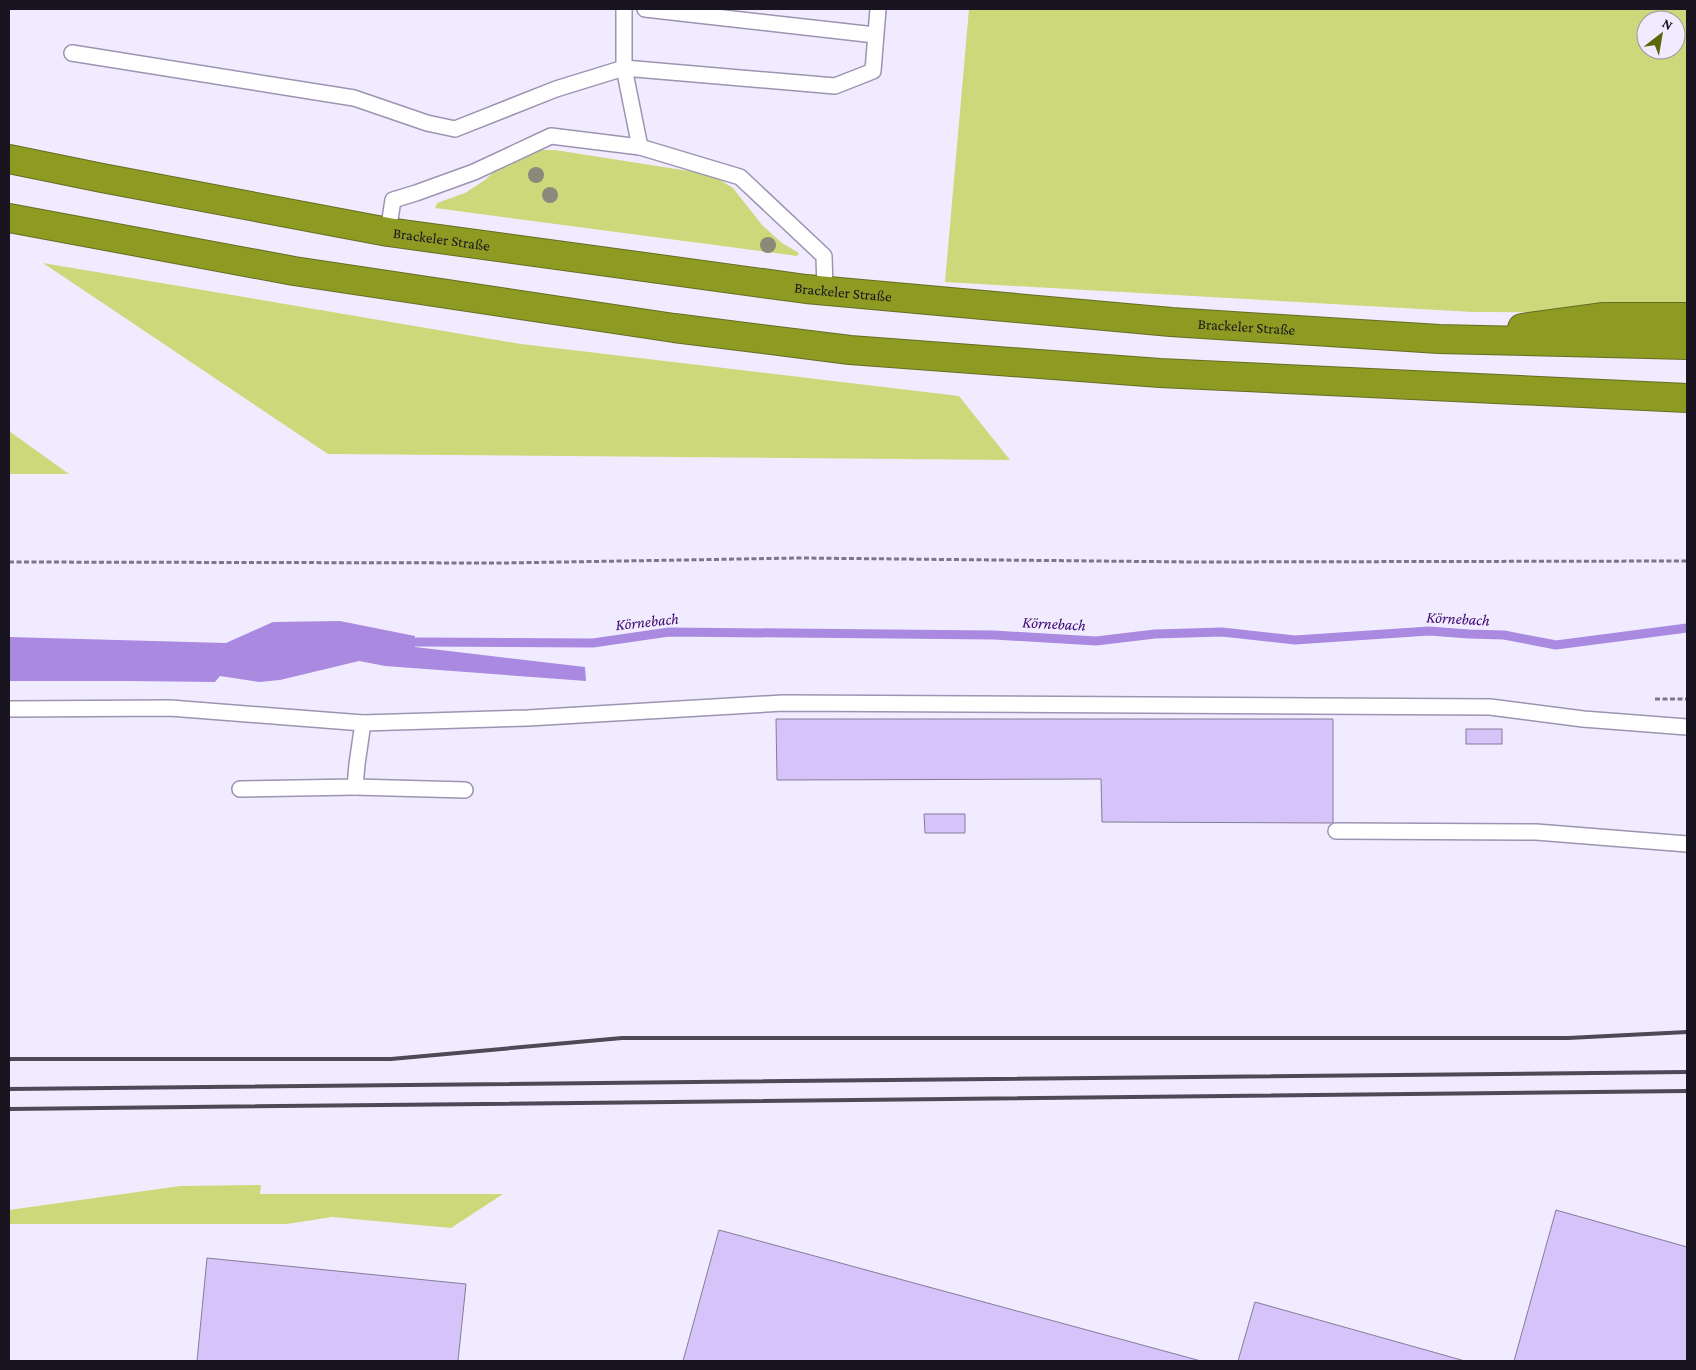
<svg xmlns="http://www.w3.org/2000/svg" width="1696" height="1370" font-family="'Crimson Pro',serif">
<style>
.green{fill:#cbd97b;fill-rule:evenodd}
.water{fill:#aa8ae0}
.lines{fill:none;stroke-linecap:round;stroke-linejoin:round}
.stream{stroke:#aa8ae0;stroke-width:9}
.building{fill:#d5c3f9;stroke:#857b98}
.lane-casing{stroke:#9d93b2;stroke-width:18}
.highway-casing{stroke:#656c22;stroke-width:30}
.path{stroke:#7c7786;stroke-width:3;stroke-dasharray:5 2.5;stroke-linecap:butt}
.lane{stroke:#fff;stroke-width:15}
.highway{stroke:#8e9b23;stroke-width:28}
.rail{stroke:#4e4957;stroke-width:4}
.tree{fill:#8a8a7c}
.labels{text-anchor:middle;stroke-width:4;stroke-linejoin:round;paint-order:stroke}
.street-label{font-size:15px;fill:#191520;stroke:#f1ebff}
.water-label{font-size:16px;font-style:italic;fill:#3f0771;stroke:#f1ebff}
</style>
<rect width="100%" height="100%" fill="#f1ebff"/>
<!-- green -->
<g class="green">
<path d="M969,9H1687V313L1473,312L945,282ZM1646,20H1676V50H1646Z"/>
<polygon points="540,150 555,150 708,174 720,180 733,188 762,225 782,243 799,253 797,256 435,208 437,203 465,193 485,180 502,164 521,154"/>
<polygon points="43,263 521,344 959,396 1010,460 328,454"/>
<polygon points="9,431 69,474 9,474"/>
<polygon points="261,1185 260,1194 503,1194 451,1228 332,1217 287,1224 9,1224 9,1210 180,1186"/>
</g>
<!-- water -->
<polygon class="water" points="340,621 415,636 415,647 585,667 586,681 385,666 359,661 280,680 259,682 220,676 215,682 129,681 9,681 9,637 226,643 273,622"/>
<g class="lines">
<!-- stream -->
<polyline class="stream" points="417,642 593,643 669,632 994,635 1096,641 1155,634 1222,632 1295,640 1429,631 1469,634 1504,635 1556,645 1687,628"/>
</g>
<!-- building -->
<g class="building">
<polygon points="776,719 1333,719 1333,823 1102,822 1101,779 777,780"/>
<rect x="1466" y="729" width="36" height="15"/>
<polygon points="924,814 965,814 965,833 925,833"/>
<polygon points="1556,1210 1687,1247 1687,1361 1514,1361"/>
<polygon points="719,1230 1201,1361 683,1361"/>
<polygon points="207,1258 466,1284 458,1361 197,1361"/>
<polygon points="1255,1302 1465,1361 1238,1361"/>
</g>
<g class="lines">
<defs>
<g id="lane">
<polyline points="645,9 875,35"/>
<polyline points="72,53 354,98 427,123 455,129 556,89 624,68 624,9"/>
<polyline points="640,147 624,68 835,86 873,71 878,9"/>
<polyline points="388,232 393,200 416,193 474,172 551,136 640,147 740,177 824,256 825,289"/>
<polyline points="9,709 170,708 363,723 528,718 783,703 1490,707 1583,719 1687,727"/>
<polyline points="355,787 465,790"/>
<polyline points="240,789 355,787 357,764 363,723"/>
<polyline points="1336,831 1536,832 1687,844"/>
</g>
<g id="highway">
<path id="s1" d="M9,159L102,178L388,232L806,289L1171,322L1439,339L1687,345"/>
<polyline points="9,218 294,271 674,328 850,350 1160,373 1687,398"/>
<polyline points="1522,328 1602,317 1687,317"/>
</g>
</defs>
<!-- lane casing -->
<use href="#lane" class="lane-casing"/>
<!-- highway casing -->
<use href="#highway" class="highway-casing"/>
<!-- path -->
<g class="path">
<polyline points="9,562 503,563 801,558 1195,562 1687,561"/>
<polyline points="1655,699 1687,699"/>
</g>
<!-- lane -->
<use href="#lane" class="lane"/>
<!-- highway -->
<use href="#highway" class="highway"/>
<!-- rail -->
<g class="rail">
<polyline points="9,1059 391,1059 622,1038 1568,1038 1687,1032"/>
<polyline points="9,1089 1687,1072"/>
<polyline points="9,1109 1687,1091"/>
</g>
</g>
<!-- trees -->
<g class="tree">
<circle cx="536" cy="175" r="8"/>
<circle cx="550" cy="195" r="8"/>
<circle cx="768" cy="245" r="8"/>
</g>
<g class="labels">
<!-- street labels -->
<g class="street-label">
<text dy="5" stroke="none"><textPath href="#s1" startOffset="440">Brackeler Straße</textPath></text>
<text dy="5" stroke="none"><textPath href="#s1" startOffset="845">Brackeler Straße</textPath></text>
<text dy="5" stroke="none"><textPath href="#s1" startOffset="1250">Brackeler Straße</textPath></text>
</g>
<!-- water labels -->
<g class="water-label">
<text transform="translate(1458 618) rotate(3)" y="6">Körnebach</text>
<text transform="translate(647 621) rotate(-6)" y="6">Körnebach</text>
<text transform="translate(1054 623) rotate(3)" y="6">Körnebach</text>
</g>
</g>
<!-- border -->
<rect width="1696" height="1370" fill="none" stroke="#191520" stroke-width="20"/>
<!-- north arrow -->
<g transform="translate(1661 35) rotate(31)"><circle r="24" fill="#f1ebff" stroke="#9b95a6"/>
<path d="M0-4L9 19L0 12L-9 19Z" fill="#5d6608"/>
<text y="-8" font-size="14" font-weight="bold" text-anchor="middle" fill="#191520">N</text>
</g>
</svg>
